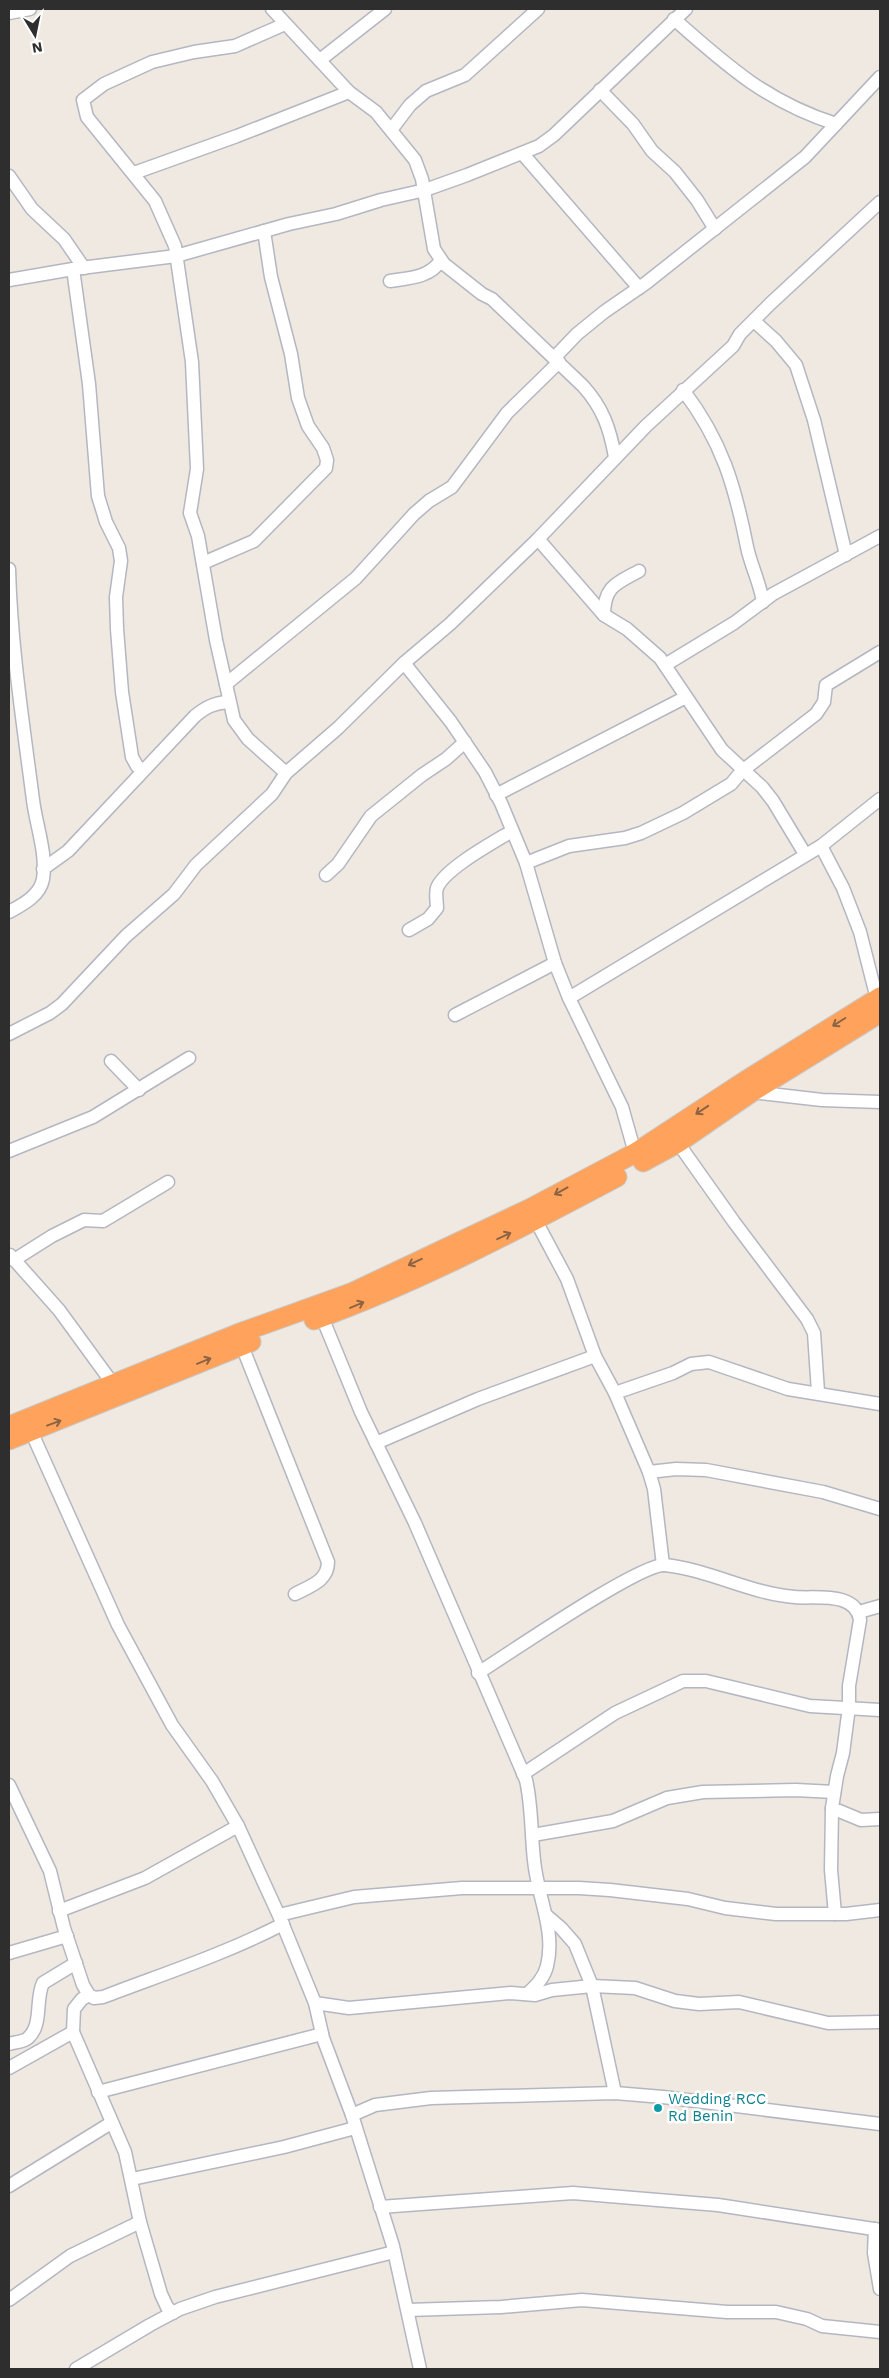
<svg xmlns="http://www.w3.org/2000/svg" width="889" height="2378" font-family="'Work Sans',sans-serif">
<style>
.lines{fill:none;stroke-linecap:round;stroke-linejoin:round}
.minor-casing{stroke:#b4b7c1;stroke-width:15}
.highway-casing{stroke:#c9c9c9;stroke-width:21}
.minor{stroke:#fff;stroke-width:12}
.highway{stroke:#ffa35c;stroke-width:19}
.oneway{stroke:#8c6343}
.culture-dot{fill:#0f9aa8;stroke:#fff;stroke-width:2}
.labels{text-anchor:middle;stroke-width:5;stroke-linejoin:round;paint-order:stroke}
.culture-label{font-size:15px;fill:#0d838f;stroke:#fff;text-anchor:start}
</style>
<rect width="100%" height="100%" fill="#efe9e1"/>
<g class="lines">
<defs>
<g id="minor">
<path d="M272,9L349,92L376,112L415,160L422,179L434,249L444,264L482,294L492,299L583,386C603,408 610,429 615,457"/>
<polyline points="9,13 30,9"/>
<path d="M674,19C727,66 767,102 836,124"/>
<polyline points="285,24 235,46 194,52 152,62 104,84 83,100 87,117 155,201 175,246 192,362 197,469 190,513 198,536 216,640 234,720 248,739 286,773"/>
<polyline points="320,60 385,9"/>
<polyline points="600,90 633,124 652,151 675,172 697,200 715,229"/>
<polyline points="391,130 410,105 426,91 465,75 538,9"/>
<polyline points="522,153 639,288"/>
<polyline points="134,173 237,136 349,92"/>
<polyline points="9,176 32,209 64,239 84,268"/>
<polyline points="73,269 89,384 98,496 106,522 119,548 121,561 116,597 117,629 122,692 132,757 137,766 143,770"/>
<polyline points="9,280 73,269 176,256 289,224 336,214 381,200 425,190 467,175 539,146 554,135 686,9"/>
<path d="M390,281C408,278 430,278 441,260"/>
<polyline points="754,321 776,341 796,365 814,420 846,555"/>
<polyline points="554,358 577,334 604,312 646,283 805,157 880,77"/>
<path d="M683,390C722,441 735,486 747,547C751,566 760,583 763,602"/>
<polyline points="538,539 604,615 627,629 660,658 722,750 762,787 773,801 805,854"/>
<polyline points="203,563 254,541 326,468 327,460 323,448 308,426 298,398 291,354 271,277 264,231"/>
<path d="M9,569C11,646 23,723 33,800C36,825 47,853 43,879C40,896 22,905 9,912"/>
<path d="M604,615C604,586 617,583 639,571"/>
<polyline points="404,663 451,722 485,772 501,803 526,863 555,963 569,998 622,1107 635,1153"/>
<polyline points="665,665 734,623 773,594 880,536"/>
<polyline points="226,684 356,578 414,514 429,501 452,487 507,413 559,362"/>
<polyline points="496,795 686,697"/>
<polyline points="821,846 843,888 860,932 877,999"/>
<polyline points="526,863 569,846 625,838 641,833 683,813 731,784 742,771 816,714 824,702 826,685 880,652"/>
<path d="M43,869L68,851L195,716C206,707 214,703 228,702"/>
<polyline points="326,875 338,864 371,816 422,775 446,759 465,742"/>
<path d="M409,930L428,919L437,908C437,902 435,893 437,888C444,869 494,842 512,831"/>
<polyline points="569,998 821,846 880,799"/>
<polyline points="455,1015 555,963"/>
<polyline points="9,1034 50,1013 62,1004 126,936 174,894 196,865 272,794 286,773 338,728 404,663 450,624 538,539 646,426 733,346 740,334 771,303 880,202"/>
<polyline points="111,1061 139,1090"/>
<polyline points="752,1092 822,1100 880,1102"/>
<polyline points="678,1143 734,1222 807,1319 814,1333 818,1392"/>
<polyline points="9,1151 93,1117 189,1058"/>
<polyline points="536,1221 567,1279 595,1356 615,1393 649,1472 654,1489 663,1565"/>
<polyline points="10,1255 59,1310 113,1384"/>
<polyline points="14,1260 52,1236 84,1220 103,1221 168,1182"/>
<path d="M322,1317L361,1412L415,1523L526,1780C532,1806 531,1834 534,1860C537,1896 556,1930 547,1966C544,1978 536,1986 527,1994"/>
<path d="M242,1346L328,1562C328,1581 310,1586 295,1594"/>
<polyline points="615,1393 673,1373 691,1364 709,1362 788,1389 880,1404"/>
<polyline points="31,1431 118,1625 172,1725 212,1781 238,1826 281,1920 315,2003 323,2038 352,2115 393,2246 420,2369"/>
<polyline points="376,1443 478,1399 595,1356"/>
<polyline points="649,1472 676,1469 706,1470 823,1492 880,1509"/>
<polyline points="859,1612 880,1606"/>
<path d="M478,1673C507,1655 640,1563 665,1565C710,1570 751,1594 795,1597C816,1599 856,1591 860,1620L849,1686V1707L843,1753L837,1776L832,1808L861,1820L880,1819"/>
<polyline points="523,1774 615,1713 683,1681 706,1681 810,1706 880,1710"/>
<path d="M9,1785L50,1871L64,1928L83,1985L89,1995L94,1998L103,1997C163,1974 225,1954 283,1924"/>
<polyline points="832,1808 831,1870 835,1914"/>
<polyline points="533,1835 613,1821 667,1798 703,1792 796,1790 834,1792"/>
<polyline points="59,1911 145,1878 238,1826"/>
<polyline points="279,1915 354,1897 462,1888 579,1888 610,1890 688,1899 725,1908 776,1914 846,1914 880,1910"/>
<polyline points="547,1916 561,1928 575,1944 592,1986 615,2093"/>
<polyline points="9,1953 67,1936"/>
<polyline points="89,1995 82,1999 74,2009 73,2032 125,2152 140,2222 161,2294 167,2307 173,2313"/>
<polyline points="315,2003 349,2008 511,1993 535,1995 552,1990 592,1986 635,1988 675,2001 699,2004 739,2002 828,2023 880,2022"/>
<path d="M9,2044C15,2042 24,2042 28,2038C43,2025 35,1999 43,1983L76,1963"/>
<polyline points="9,2068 73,2032"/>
<polyline points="98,2092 322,2034"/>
<polyline points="352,2115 375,2105 431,2098 615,2093 663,2097 880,2124"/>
<polyline points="132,2179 284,2147 355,2128"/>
<polyline points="9,2186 111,2123"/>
<polyline points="380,2207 573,2193 718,2205 880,2230"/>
<polyline points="875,2229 874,2253 880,2289"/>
<polyline points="9,2300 70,2256 140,2222"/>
<polyline points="408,2310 501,2307 582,2300 727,2312 776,2312 807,2319 822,2326 880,2332"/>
<polyline points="76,2369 150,2325 180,2309 215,2297 394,2252"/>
</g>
<g id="highway">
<polyline points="643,1162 678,1143 752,1092 880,1013"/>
<path d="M314,1320C419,1282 519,1229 617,1177"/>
<polyline points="9,1426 237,1334 351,1293 531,1208 635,1153 745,1081 880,997"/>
<polyline points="9,1440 251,1342"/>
</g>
</defs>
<!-- minor casing -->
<use href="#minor" class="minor-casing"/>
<!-- highway casing -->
<use href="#highway" class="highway-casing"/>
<!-- minor -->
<use href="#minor" class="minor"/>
<!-- highway -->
<use href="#highway" class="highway"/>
</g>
<!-- one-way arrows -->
<defs><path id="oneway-shaft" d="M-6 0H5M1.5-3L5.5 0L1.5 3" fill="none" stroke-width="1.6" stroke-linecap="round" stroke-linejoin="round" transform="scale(1.25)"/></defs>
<g class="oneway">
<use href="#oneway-shaft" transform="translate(839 1022) rotate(148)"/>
<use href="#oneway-shaft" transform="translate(702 1110) rotate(146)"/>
<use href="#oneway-shaft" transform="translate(561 1191) rotate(151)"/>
<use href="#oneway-shaft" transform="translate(504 1236) rotate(-25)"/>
<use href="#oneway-shaft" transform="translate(415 1262) rotate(155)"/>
<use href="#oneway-shaft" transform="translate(357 1305) rotate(-23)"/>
<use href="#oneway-shaft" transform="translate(204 1361) rotate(-22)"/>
<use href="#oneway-shaft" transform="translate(54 1423) rotate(-20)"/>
</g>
<!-- markers -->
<circle class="culture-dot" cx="658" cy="2108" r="5"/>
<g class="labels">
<!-- culture labels -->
<g class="culture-label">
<text x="668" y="2104">Wedding RCC<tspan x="668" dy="17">Rd Benin</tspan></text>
</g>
</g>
<!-- border -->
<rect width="889" height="2378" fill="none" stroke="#2e2e2e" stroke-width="20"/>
<!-- north arrow -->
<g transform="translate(35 35) rotate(170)" stroke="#ffffff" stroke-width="4" paint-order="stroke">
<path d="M0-4L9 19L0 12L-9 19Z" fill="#2e2e2e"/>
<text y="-8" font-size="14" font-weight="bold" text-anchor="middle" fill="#2e2e2e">N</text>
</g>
</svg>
